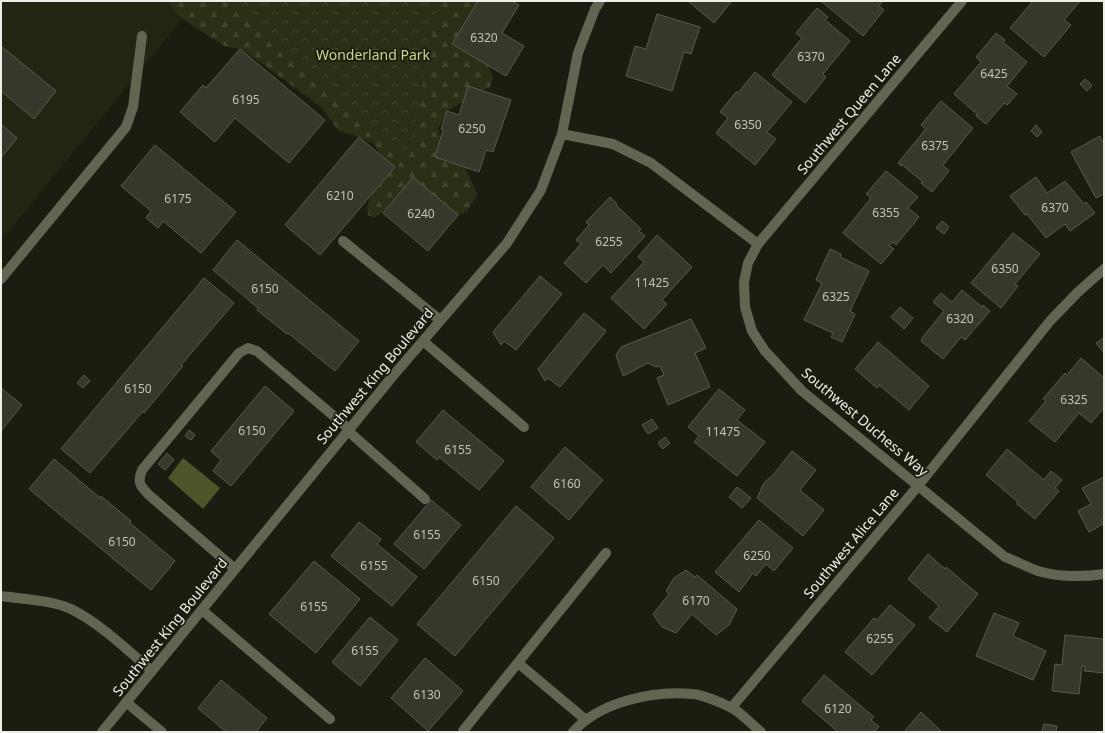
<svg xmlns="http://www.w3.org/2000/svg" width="1105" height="733" font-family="'Noto Sans',sans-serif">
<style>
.built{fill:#222512}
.forest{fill:url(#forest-firs)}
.park{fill:url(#park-crowns)}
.water{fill:#4f5528}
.building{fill:#35382a;stroke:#585b4c}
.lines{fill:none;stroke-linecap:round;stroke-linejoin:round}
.lane{stroke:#616551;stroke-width:10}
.street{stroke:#616551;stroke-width:10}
.labels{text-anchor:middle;stroke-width:3.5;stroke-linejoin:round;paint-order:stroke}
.number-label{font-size:12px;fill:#c0c2b8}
.park-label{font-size:14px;fill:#cad68c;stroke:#1b1d10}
.street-label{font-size:14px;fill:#eef0e7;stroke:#1b1d10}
</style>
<defs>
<pattern id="forest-firs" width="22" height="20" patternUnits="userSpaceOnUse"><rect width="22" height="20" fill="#2c2f15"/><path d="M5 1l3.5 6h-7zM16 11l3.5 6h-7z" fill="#41432c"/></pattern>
<pattern id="park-crowns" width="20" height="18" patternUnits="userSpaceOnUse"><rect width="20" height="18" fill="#2c2f15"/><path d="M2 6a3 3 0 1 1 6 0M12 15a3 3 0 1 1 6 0" fill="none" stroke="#41432c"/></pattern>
</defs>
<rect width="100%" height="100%" fill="#1b1d10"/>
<!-- built -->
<polygon class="built" points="1,1 197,1 1,241"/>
<!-- forest -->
<polygon class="forest" points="167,1 485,1 488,63 493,78 490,87 447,111 438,129 445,153 464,165 477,194 467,211 458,215 450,221 408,195 374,218 368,215 367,206 382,171 381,155 373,143 359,137 338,130 321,107 246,52 240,49 224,46 181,18"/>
<!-- park -->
<polygon class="park" points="223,1 439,1 409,156"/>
<!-- water -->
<polygon class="water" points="183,458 220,488 203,509 168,478"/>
<!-- building -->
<g class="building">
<polygon points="478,1 512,1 519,5 502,33 524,46 506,76 452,44"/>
<polygon points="688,1 732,1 714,23"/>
<polygon points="821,1 883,1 879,6 884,10 863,36"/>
<polygon points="1033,1 1080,1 1064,20 1071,25 1044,57 1010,28"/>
<polygon points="817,8 828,17 825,20 850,41 823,74 826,77 805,103 772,75 802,38 796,33"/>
<polygon points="657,14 700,27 691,54 684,52 672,91 626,76 635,46 646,49"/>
<polygon points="996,33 1005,40 1003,42 1027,62 1007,86 1017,94 1007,105 1004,103 986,124 976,116 977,114 954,94 981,62 976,57"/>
<polygon points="1,46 56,91 34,119 1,91"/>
<polygon points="240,49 325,120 289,163 235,118 215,142 180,112 203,85 206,88"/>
<polygon points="755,72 792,102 767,132 776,139 755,165 716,133 728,118 720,112 736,92 738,93"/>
<polygon points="1085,79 1092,85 1087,91 1080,84"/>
<polygon points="468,86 511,100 493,152 486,150 479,172 435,157 443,130 441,129 447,111 459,115"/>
<polygon points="941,101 973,128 943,165 949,171 932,192 921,183 923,182 901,164 901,166 898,163 926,129 921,125"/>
<polygon points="1,124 17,138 1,158"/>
<polygon points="1036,125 1042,132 1037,137 1031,131"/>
<polygon points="1100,136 1104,144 1104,194 1096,198 1071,152"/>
<polygon points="359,137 395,167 320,255 285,225"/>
<polygon points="155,145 236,212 201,253 163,221 158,228 146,218 151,211 121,186"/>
<polygon points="886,171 918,197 908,208 919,217 896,245 893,242 889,246 894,249 881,264 843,233 871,198 866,194"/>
<polygon points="413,177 458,215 428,251 383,213"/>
<polygon points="1036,177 1047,193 1065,181 1084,204 1086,202 1095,213 1070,231 1065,224 1046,238 1027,214 1025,215 1010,196"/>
<polygon points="610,197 617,204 616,205 641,229 639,231 645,236 611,273 603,265 586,283 564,263 581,244 576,240 589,225 586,222"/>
<polygon points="942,221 949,227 944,234 936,228"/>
<polygon points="1013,233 1040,254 1015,284 1018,286 1001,308 971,283"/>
<polygon points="657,235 692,267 662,300 667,304 644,329 611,298 644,262 638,257"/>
<polygon points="237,240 359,341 335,371 288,333 287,334 257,310 258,308 213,270"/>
<polygon points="830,249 841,254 840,257 869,271 850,311 855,314 842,342 831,337 833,333 804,320 822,283 816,280"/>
<polygon points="540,276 562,294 516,350 504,341 501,345 493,332"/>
<polygon points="204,278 234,303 181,365 183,366 144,413 143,411 90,473 61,449"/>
<polygon points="962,290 982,307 983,305 990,311 965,340 961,337 943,359 921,341 922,338 944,311 933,302 941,293 952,302"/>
<polygon points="900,307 913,318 904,329 891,317"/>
<polygon points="584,313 606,331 560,387 548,378 545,381 538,369"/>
<polygon points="691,319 706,348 695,353 710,387 668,405 657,378 664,375 660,366 656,367 648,363 623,376 616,355 621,347"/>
<polygon points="1104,338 1104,353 1096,343"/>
<polygon points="878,342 929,386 909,410 879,385 877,388 855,369"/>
<polygon points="1081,358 1104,378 1104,408 1091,423 1079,413 1055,442 1029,421 1046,401 1043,399 1065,373 1067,375"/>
<polygon points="84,375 90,381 83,388 77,383"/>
<polygon points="265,386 294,411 231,486 213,471 221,460 211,451"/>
<polygon points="1,388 22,405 1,431"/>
<polygon points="719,389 745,410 737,420 765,442 737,476 694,442 699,436 688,427"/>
<polygon points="443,410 504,461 479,490 439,457 437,460 416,442"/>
<polygon points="652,419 658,428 648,434 642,425"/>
<polygon points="189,430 195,435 191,440 185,436"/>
<polygon points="665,437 670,443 663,449 658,443"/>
<polygon points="565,447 603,480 569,520 531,487"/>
<polygon points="1007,449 1044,480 1051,471 1062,480 1055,488 1059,491 1035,519 1017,504 1018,502 986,475"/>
<polygon points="792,451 816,470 800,490 824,510 803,536 757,498 764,483 773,475"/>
<polygon points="167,453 174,460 165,470 158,464"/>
<polygon points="54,459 100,498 101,496 131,521 129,522 175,561 151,590 29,489"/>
<polygon points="1104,477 1104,518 1101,520 1103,524 1089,532 1078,511 1091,504 1082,488"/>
<polygon points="737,487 751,498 742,508 729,497"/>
<polygon points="431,500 461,525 424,569 394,544"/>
<polygon points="516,506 554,538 455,656 417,624"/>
<polygon points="759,520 793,548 774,571 766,564 756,576 753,573 739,592 715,572"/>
<polygon points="359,522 381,539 377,544 417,577 392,606 331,556"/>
<polygon points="928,554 945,569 946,567 978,594 947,632 929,618 939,606 908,579"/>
<polygon points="314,561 360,599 316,653 269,614"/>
<polygon points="686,570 695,577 697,575 737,609 729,625 716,635 692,614 676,633 662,627 653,614 669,594 666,591 674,578"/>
<polygon points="890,605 915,625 872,675 845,652 874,618 877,620"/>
<polygon points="994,613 1019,623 1013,636 1046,651 1033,680 976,656"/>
<polygon points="370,617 398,640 360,686 332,662"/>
<polygon points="1065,635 1104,639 1104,673 1084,671 1085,666 1082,666 1079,694 1052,691 1055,664 1062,665"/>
<polygon points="425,658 463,691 428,731 391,698"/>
<polygon points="824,675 874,717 871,720 879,727 874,732 838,732 802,701"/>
<polygon points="221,680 267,718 256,732 226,732 198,708"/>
<polygon points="921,712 942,732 904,732"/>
<polygon points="1044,724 1057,726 1056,732 1042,732"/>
</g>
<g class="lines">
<!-- lane -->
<g class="lane">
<polyline points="343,241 440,320"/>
<polyline points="423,341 524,427"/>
<polyline points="348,431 425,499"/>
<path d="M235,569L149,495C140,486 137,482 142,470L239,353L248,348L257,351L349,429"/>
<polyline points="202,610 330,719"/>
<polyline points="518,663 586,720"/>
<polyline points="126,702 162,732"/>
<polyline points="463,731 606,553"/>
</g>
<!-- street -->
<g class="street">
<path d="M562,134L613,144L651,163L758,244L748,263L744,282L745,307L752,331L765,351L802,391L1005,557C1016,561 1027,567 1038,571C1058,577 1083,577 1104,574"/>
<polyline points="758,244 962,1"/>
<polyline points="1,279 126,127 133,107 142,36"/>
<path d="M1,596C22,599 51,600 71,609C101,624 126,649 152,671"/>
<polyline points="732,707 918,486 1050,321 1078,292 1104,269"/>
<polyline points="102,732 392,377 507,243 541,190 562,134 578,53 595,9 600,1"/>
<path d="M573,732C599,702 654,690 692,694C701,694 722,703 730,707C740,711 752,725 761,732"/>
</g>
</g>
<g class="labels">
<!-- number labels -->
<g class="number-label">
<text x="484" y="42">6320</text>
<text x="811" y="61">6370</text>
<text x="994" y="78">6425</text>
<text x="246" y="104">6195</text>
<text x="748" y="129">6350</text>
<text x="472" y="133">6250</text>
<text x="935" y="150">6375</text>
<text x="340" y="200">6210</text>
<text x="178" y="203">6175</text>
<text x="1055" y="212">6370</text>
<text x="886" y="217">6355</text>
<text x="421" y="218">6240</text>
<text x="609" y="246">6255</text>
<text x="1005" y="273">6350</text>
<text x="652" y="287">11425</text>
<text x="265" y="293">6150</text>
<text x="836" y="301">6325</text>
<text x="960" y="323">6320</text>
<text x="138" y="393">6150</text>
<text x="1074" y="404">6325</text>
<text x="252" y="435">6150</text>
<text x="723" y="436">11475</text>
<text x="458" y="454">6155</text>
<text x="567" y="488">6160</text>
<text x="427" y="539">6155</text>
<text x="122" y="546">6150</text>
<text x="757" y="560">6250</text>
<text x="374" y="570">6155</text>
<text x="486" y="585">6150</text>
<text x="696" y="605">6170</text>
<text x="314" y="611">6155</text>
<text x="880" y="643">6255</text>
<text x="365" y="655">6155</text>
<text x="427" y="699">6130</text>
<text x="838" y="713">6120</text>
</g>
<!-- park labels -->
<g class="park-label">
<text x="373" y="60">Wonderland Park</text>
</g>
<!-- street labels -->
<g class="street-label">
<text transform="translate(849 114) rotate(-50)" y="5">Southwest Queen Lane</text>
<text transform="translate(375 376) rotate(-50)" y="5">Southwest King Boulevard</text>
<text transform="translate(865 422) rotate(40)" y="5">Southwest Duchess Way</text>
<text transform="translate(851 543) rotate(-50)" y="5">Southwest Alice Lane</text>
<text transform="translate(170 627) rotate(-51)" y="5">Southwest King Boulevard</text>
</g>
</g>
<!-- border -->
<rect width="1105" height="733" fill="none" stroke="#eef0e7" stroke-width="4"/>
</svg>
